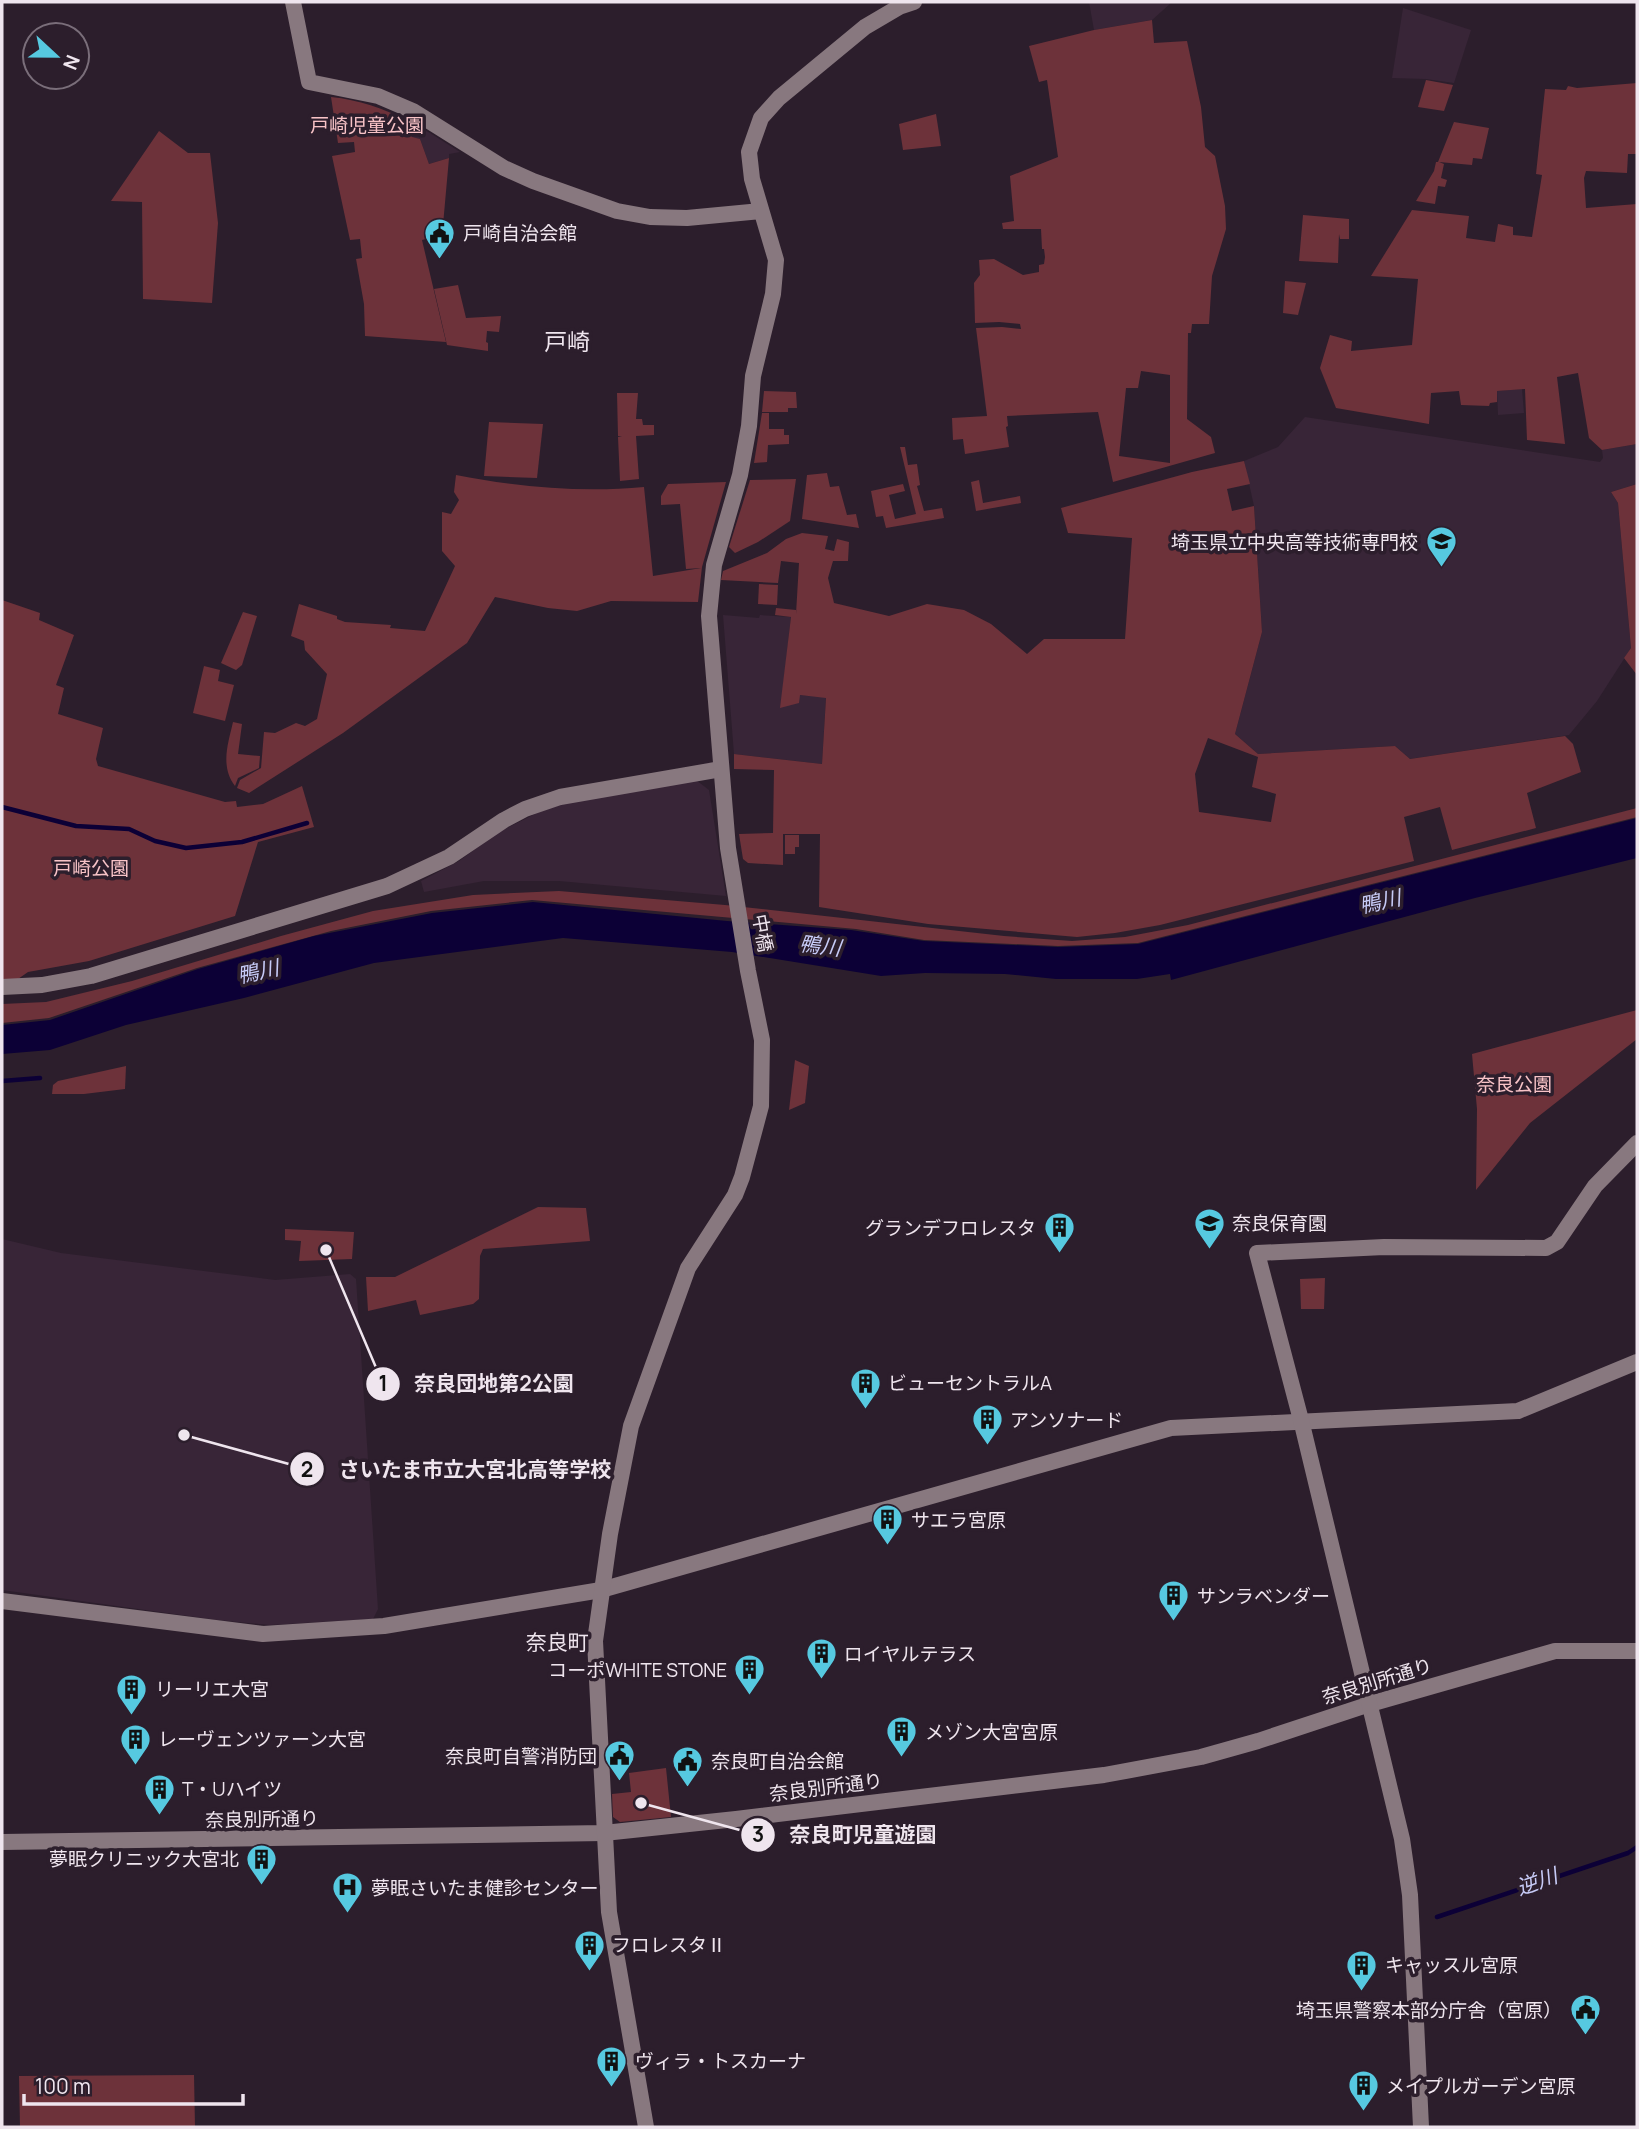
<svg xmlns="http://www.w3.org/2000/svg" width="1639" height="2129" font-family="Manrope,'Noto Sans JP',sans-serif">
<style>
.built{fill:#382537}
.green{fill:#6d323a;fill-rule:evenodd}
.water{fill:#0c0036}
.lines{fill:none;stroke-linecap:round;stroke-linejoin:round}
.stream{stroke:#0c0036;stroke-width:4.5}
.secondary{stroke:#88787f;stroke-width:16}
.labels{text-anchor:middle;stroke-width:7;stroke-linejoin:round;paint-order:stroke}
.park-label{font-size:19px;fill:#f8c3c7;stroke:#2c1e2c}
.poi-label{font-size:19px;fill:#efe5ee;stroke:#2c1e2c;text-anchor:start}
.street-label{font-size:19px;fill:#efe5ee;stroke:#2c1e2c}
.water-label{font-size:21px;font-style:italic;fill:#c7cbf7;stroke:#2c1e2c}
.neighbourhood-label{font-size:21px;fill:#efe5ee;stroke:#2c1e2c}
.quarter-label{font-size:23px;fill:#efe5ee;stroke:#2c1e2c}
.leader{fill:none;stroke:#efe5ee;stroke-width:2.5}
.callout-dot{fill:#efe5ee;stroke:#2c1e2c;stroke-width:2.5}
.mark-label{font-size:21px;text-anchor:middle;font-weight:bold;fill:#111}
.callout-label{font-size:21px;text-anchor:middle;font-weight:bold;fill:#efe5ee;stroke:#2c1e2c;stroke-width:7;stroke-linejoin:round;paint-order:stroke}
</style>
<rect width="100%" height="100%" fill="#2c1e2c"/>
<!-- built -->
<g class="built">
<polygon points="1089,2 1172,2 1152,20 1094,30"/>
<polygon points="1403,8 1471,30 1454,83 1426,79 1392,78"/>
<polygon points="408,121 430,133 460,152 449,154 449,158 429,164 420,139 412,138"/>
<polygon points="1522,389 1524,413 1498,415 1497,391"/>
<polygon points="1305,417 1600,462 1603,458 1602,450 1637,444 1637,484 1611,492 1618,503 1631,648 1597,701 1569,735 1410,759 1395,746 1258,754 1235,734 1262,632 1254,506 1244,461 1278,447"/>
<polygon points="723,615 759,618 760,615 791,617 781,707 800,695 826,697 822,764 734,754"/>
<polygon points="696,780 709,790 726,896 559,881 484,881 424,892 421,881 459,861 497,833 537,813 563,804"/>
<polygon points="2,1239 61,1253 275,1280 350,1274 356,1279 378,1609 373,1619 270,1625 217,1620 2,1590"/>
</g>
<!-- green -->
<g class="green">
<path d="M1152,20L1154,43L1187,41L1201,107L1205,147L1215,156L1225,206L1226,229L1212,276L1209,324H1192L1191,333H1188L1187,419L1211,437L1215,453L1113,482L1098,412L1007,416L1008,426L1006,427L1009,447L965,454L963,439L953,440L952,418L987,416L976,328L1002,327L1021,329L1020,324L999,322L975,323L974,283L980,275L979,260L994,259L1023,275L1039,272V265L1044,264L1045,257L1044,249H1042L1041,229H1003L1002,223L1014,221L1010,176L1058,157L1047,80L1039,82L1029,46L1094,30ZM1141,371L1170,375V463L1119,456L1126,388H1138Z"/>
<polygon points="1426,80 1453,85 1444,111 1418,107"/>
<polygon points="1637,83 1637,154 1628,154 1627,173 1586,171 1584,178 1586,208 1637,204 1637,444 1602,450 1589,438 1578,373 1557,377 1565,444 1527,440 1525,389 1497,391 1497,402 1490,403 1489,406 1461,405 1459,391 1431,393 1429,424 1336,408 1320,368 1330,335 1352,341 1351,351 1412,345 1418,279 1371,276 1412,210 1469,216 1466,238 1495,242 1498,224 1513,227 1513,235 1532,237 1542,175 1536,174 1545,89 1566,90 1568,86 1577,88"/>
<path d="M331,97C359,100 383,108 408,121L412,137L420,139L429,164L449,158L443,225L445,234L422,240L446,342L365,336L364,304L356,259L362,258L360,239L350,240L332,156L355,152L354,142L338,143Z"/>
<polygon points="936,114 941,146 903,150 899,124"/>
<polygon points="1454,122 1489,128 1482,159 1473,158 1472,165 1439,162 1444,164 1441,178 1447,180 1445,187 1438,186 1435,204 1416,201 1434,171 1436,162 1438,162"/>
<polygon points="159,131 188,153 210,153 218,223 212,303 143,299 142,202 111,201"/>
<polygon points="1303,215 1349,219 1349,239 1340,239 1339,234 1338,263 1299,261"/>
<polygon points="1285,281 1306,283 1298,315 1283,313"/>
<polygon points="458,285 466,318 501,316 499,332 487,331 486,342 488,343 488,351 447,345 434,289"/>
<polygon points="764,391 796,392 797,408 788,408 788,412 762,412"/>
<polygon points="617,393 638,393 636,419 642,419 643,425 654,425 654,435 636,436 639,479 620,481 618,437 622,436 618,436"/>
<polygon points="762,413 769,413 769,429 784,429 784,435 789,435 789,444 768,445 767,462 754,463"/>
<polygon points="489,422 543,424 537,478 484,476"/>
<polygon points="900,447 905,447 908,465 917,464 920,485 917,486 924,511 942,508 944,518 886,528 883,516 876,517 871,491 903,484 905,491 889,495 895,519 916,514"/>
<path d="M1244,461L1250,484L1227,489L1232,511L1254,506L1262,632L1235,734L1258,754L1395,746L1410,759L1565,736L1573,744L1581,772L1527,793L1536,828L1452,850L1440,807L1404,817L1414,861L1160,925L1115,933L1077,937L928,924L819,907L820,834H783V865L748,863L743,859L739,834L773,833L774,770L734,769V754L822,764L826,698L800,695L799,703L780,708L791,617L775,615L776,608L796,610V614L799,563L781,561L778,583L721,580L723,571L767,553L786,539L802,533L828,536L825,549L834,551L837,539L849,542L848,561H833L828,578L834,603L889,616L927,604L964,610L991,624L1027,654L1044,639H1125L1132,538L1068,533L1061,508L1192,472ZM1208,738L1258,757L1252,787L1276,794L1271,822L1199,812L1195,774Z"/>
<polygon points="827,473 830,487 839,486 847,515 856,514 859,528 802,519 807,475"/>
<path d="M456,475C517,487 582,493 644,487L653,576L701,568L686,569L680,504L661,505V496L668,484L726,482L702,567L698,602L611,601L577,611L548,608L495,597L467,643L343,733L249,793L237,788L240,780L261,768L264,732L275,733L296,723L305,726L317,719L327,674L305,650L304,641L291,636L299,604L337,616V619L345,622L391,625L390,628L425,631L455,566L442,551V512L451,514L459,500L454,492Z"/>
<polygon points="796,479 790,521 758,542 735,553 729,547 750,480"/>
<polygon points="979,480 983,503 1020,496 1021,503 976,511 971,482"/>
<polygon points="1637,484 1637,675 1624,658 1631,648 1618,503 1611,492"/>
<polygon points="759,584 778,585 777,605 758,604"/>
<polygon points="2,600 40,613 39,620 74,635 56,685 64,688 58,714 103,728 96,759 98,766 225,802 236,801 237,807 263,804 302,786 314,827 258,842 235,916 89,961 28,972 18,979 2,980"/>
<polygon points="243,612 257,616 242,665 236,670 221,663"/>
<polygon points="204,666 220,670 218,681 234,685 225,721 193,713"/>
<path d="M233,722L242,724L238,754L260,756L259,768L238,778L235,786C220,766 228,744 233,722Z"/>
<polygon points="1637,808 1637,817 1138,943 1058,946 924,940 856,929 532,900 431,911 331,931 197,968 49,1018 2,1023 2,1004 46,1002 132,981 281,936 373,911 473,895 559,891 725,905 1004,936 1072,941 1125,937 1188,925"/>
<polygon points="785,835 799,835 799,847 795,847 795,854 785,854"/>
<polygon points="1637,1010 1637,1039 1530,1123 1476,1190 1477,1109 1472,1054"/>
<polygon points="795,1060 809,1066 805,1103 789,1110"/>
<polygon points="126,1066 125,1089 84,1094 52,1094 53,1085 58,1081"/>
<polygon points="538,1207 586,1208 590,1241 483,1249 480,1256 479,1299 473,1304 420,1315 416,1300 368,1311 366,1277 395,1277"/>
<polygon points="285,1229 354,1232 352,1259 299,1261 301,1241 285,1240"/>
<polygon points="1325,1278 1324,1309 1301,1309 1300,1279"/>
<polygon points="666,1768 671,1817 620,1822 613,1817 612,1794 631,1792 629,1773"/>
<polygon points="194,2075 195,2127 20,2127 19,2076"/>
</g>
<!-- water -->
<polygon class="water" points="1637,818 1637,858 1475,898 1171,980 1170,974 1137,979 1056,979 1005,974 925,973 881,976 732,952 563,938 374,963 244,998 126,1025 50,1050 2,1054 2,1025 50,1020 198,969 314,936 432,913 533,902 727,921 851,930 924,941 1058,947 1138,944"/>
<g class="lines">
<!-- stream -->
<g class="stream">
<polyline points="2,807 76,826 129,829 155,841 186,848 242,842 307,823"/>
<polyline points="2,1081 40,1078"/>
<polyline points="1437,1917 1628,1853 1637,1847"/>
</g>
<!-- secondary -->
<g class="secondary">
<polyline points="293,2 309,82 378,96 413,111 504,168 533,181 617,211 650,217 687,218 761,211"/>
<polyline points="2,987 42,985 91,976 387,886 449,857 504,820 525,809 560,797 721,769"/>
<polyline points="2,1601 263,1634 384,1626 601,1590 1171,1428 1518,1411 1637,1362"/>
<polyline points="2,1842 604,1833 736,1819 1104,1775 1201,1757 1258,1741 1370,1704 1555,1651 1637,1651"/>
<polyline points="646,2127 609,1912 595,1641 610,1534 631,1426 688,1268 735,1195 742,1177 761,1106 762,1040 748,971 728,848 709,616 714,565 740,475 749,426 753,376 773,294 776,260 752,179 749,152 761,118 779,98 865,27 899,7 914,2"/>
<polyline points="1421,2127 1410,1895 1402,1839 1301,1420 1257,1253 1384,1247 1546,1248 1557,1242 1595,1186 1637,1143"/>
</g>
</g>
<!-- icons -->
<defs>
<symbol id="civic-pin" viewBox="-11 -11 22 30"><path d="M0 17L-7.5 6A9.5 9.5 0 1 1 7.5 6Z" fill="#56c9e0" stroke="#2c1e2c"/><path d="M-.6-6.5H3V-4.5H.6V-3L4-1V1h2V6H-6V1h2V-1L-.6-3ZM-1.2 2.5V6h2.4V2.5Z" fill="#111"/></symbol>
<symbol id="university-pin" viewBox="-11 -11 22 30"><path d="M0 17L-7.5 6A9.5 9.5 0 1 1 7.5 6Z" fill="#56c9e0" stroke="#2c1e2c"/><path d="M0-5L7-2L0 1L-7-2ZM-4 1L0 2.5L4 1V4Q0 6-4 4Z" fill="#111"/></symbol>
<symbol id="school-pin" viewBox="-11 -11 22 30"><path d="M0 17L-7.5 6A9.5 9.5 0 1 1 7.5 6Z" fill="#56c9e0" stroke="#2c1e2c"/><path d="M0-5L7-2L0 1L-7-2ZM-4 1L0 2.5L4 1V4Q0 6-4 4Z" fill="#111"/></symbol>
<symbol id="building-pin" viewBox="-11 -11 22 30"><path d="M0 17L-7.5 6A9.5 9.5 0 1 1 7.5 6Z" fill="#56c9e0" stroke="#2c1e2c"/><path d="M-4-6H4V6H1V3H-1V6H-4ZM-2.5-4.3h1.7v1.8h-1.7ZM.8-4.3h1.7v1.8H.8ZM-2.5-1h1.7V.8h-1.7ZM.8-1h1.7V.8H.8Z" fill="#111"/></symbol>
<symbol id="hospital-pin" viewBox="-11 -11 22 30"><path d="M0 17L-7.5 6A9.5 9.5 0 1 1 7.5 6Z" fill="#56c9e0" stroke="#2c1e2c"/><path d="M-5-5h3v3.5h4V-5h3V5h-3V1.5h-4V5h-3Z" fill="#111"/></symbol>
</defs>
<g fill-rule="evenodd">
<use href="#civic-pin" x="422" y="216" width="35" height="47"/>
<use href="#university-pin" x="1424" y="524" width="35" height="47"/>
<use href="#school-pin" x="1192" y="1206" width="35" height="47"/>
<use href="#building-pin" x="1042" y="1210" width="35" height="47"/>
<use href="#building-pin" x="848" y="1366" width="35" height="47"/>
<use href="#building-pin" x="970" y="1402" width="35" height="47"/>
<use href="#building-pin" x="870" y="1502" width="35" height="47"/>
<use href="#building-pin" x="1156" y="1578" width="35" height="47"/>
<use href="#building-pin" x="804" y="1636" width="35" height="47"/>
<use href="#building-pin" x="732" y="1652" width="35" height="47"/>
<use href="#building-pin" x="114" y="1672" width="35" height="47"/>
<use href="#building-pin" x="884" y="1714" width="35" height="47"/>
<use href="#building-pin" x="118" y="1722" width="35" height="47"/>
<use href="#civic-pin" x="602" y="1738" width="35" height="47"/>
<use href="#civic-pin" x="670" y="1744" width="35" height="47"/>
<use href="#building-pin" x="142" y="1772" width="35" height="47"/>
<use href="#building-pin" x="244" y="1842" width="35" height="47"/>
<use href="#hospital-pin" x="330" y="1870" width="35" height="47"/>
<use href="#building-pin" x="572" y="1928" width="35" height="47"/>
<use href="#building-pin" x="1344" y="1948" width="35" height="47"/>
<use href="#civic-pin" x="1568" y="1992" width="35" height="47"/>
<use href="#building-pin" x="594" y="2044" width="35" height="47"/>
<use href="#building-pin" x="1346" y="2068" width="35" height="47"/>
</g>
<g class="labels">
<!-- park labels -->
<g class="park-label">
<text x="367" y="132">戸崎児童公園</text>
<text x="91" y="875">戸崎公園</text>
<text x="1514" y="1091">奈良公園</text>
</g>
<!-- poi labels -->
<g class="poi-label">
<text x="463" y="240">戸崎自治会館</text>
<text x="1418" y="549" text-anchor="end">埼玉県立中央高等技術専門校</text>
<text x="1232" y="1230">奈良保育園</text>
<text x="1036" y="1235" text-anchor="end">グランデフロレスタ</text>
<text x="888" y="1390">ビューセントラルA</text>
<text x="1010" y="1427">アンソナード</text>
<text x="911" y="1527">サエラ宮原</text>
<text x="1197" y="1603">サンラベンダー</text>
<text x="844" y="1661">ロイヤルテラス</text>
<text x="727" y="1677" text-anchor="end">コーポWHITE STONE</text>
<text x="155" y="1696">リーリエ大宮</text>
<text x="925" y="1739">メゾン大宮宮原</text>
<text x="158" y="1746">レーヴェンツァーン大宮</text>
<text x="597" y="1763" text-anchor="end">奈良町自警消防団</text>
<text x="711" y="1768">奈良町自治会館</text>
<text x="182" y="1796">T・Uハイツ</text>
<text x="239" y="1866" text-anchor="end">夢眠クリニック大宮北</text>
<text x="371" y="1895">夢眠さいたま健診センター</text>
<text x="612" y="1952">フロレスタⅡ</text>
<text x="1385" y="1972">キャッスル宮原</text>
<text x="1562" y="2017" text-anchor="end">埼玉県警察本部分庁舎（宮原）</text>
<text x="635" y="2068">ヴィラ・トスカーナ</text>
<text x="1386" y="2093">メイプルガーデン宮原</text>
</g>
<!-- street labels -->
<g class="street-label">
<text transform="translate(763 933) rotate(80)" y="7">中橋</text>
<text transform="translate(1377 1681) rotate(-17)" y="7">奈良別所通り</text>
<text transform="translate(826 1787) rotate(-7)" y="7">奈良別所通り</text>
<text transform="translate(262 1819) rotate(-1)" y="7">奈良別所通り</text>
</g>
<!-- water labels -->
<g class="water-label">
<text transform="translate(1380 902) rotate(-12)" y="7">鴨川</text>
<text transform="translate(820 946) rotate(7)" y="7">鴨川</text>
<text transform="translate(258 972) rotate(-12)" y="7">鴨川</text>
<text transform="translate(1537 1882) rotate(-19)" y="7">逆川</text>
</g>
<!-- neighbourhood labels -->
<g class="neighbourhood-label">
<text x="557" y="1650">奈良町</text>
</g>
<!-- quarter labels -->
<g class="quarter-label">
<text x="567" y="350">戸崎</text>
</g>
</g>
<!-- callouts -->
<path class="leader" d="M326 1250L383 1384M184 1435L307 1469M641 1803L758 1835"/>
<g class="callout-dot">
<circle cx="326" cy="1250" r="7"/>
<circle cx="184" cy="1435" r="7"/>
<circle cx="641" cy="1803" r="7"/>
<circle cx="383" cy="1384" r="18"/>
<circle cx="307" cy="1469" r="18"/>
<circle cx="758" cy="1835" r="18"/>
</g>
<g class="mark-label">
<text x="383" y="1391">1</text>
<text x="307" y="1477">2</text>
<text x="758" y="1842">3</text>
</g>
<g class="callout-label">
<text x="494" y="1391">奈良団地第2公園</text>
<text x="475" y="1477">さいたま市立大宮北高等学校</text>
<text x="863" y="1842">奈良町児童遊園</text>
</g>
<!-- border -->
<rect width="1639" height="2129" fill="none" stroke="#efe5ee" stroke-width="7"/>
<!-- north arrow -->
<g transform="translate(56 56) rotate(112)"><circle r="33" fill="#2c1e2c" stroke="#7a6e7a" stroke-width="2"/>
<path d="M0-5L12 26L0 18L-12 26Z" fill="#56c9e0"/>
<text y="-10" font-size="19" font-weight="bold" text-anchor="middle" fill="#efe5ee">N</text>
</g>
<!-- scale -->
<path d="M24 2094v10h219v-10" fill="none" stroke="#efe5ee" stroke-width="3.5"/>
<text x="35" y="2094" font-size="21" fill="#efe5ee" stroke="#2c1e2c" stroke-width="5" paint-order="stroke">100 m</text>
</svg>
